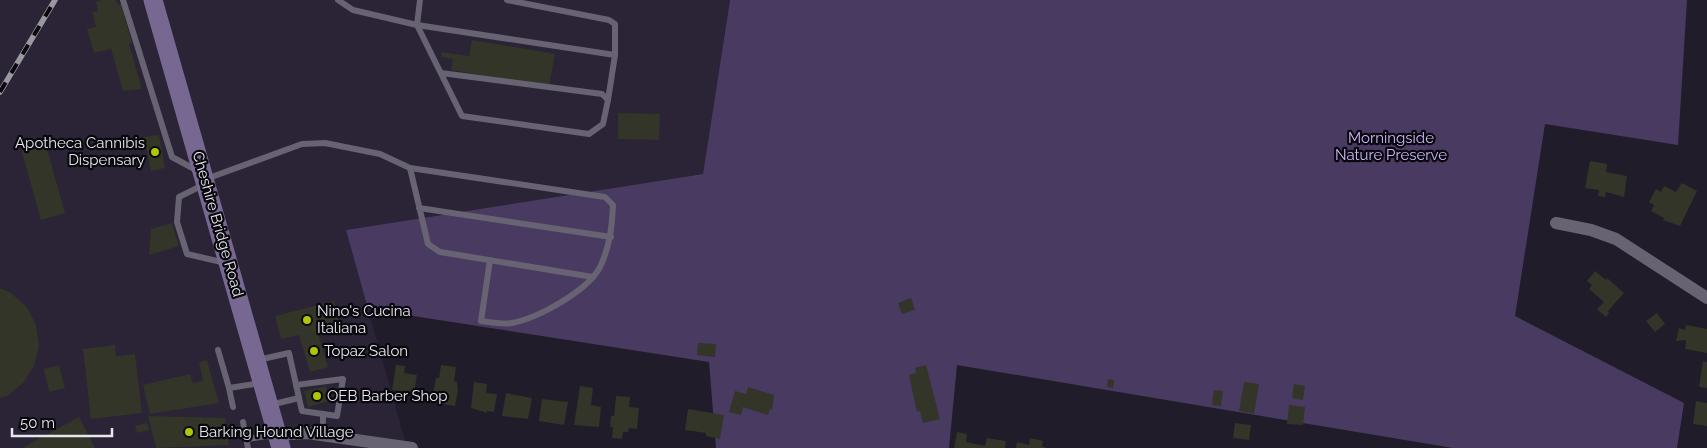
<svg xmlns="http://www.w3.org/2000/svg" width="1707" height="448" font-family="Raleway,sans-serif">
<style>
.built{fill:#2a2436}
.green{fill:#493a62}
.building{fill:#323527}
.lines{fill:none;stroke-linecap:round;stroke-linejoin:round}
.service{stroke:#676372;stroke-width:6}
.minor{stroke:#676372;stroke-width:12}
.secondary{stroke:#776892;stroke-width:19}
.rail-casing{stroke:#9a97a1;stroke-width:5.5}
.rail{stroke:#09080d;stroke-width:4;stroke-dasharray:11;stroke-linecap:butt}
.poi-dot{fill:#b0c503;stroke:#09080d;stroke-width:2}
.labels{text-anchor:middle;stroke-width:4.5;stroke-linejoin:round;paint-order:stroke}
.park-label{font-size:15px;fill:#ccb5fb;stroke:#09080d}
.poi-label{font-size:15px;fill:#e7e5ed;stroke:#09080d;text-anchor:start}
.street-label{font-size:15px;fill:#e7e5ed;stroke:#09080d}
</style>
<rect width="100%" height="100%" fill="#211c29"/>
<!-- built -->
<polygon class="built" points="0,0 730,0 703,174 346,230 407,448 0,448"/>
<!-- green -->
<polygon class="green" points="730,0 1687,0 1678,145 1545,124 1515,316 1684,403 1677,448 1453,448 957,365 949,448 716,448 709,362 368,309 346,230 703,174"/>
<!-- building -->
<g class="building">
<polygon points="102,0 116,0 118,5 121,4 132,43 129,44 142,89 123,91 111,49 94,53 87,29 96,27 92,12 98,11 96,2"/>
<polygon points="472,40 555,54 549,86 451,70 453,59 441,57 442,52 469,56"/>
<polygon points="618,113 660,114 659,140 618,139"/>
<polygon points="159,135 165,168 151,171 144,137"/>
<polygon points="45,142 65,213 41,220 21,149"/>
<polygon points="1590,161 1607,164 1606,172 1627,176 1624,197 1606,192 1605,197 1598,196 1599,190 1585,188"/>
<polygon points="1682,183 1697,191 1680,226 1663,220 1664,218 1651,211 1654,205 1649,202 1656,189 1661,192 1664,186 1676,192"/>
<polygon points="172,223 179,246 149,255 151,229"/>
<polygon points="1595,271 1606,280 1607,278 1624,293 1608,311 1609,313 1606,317 1597,309 1604,302 1589,289 1592,285 1587,281"/>
<polygon points="0,288 11,293 27,307 36,325 39,346 34,366 23,383 7,396 0,398"/>
<polygon points="911,298 915,310 902,314 898,303"/>
<polygon points="334,301 340,324 317,330 328,367 310,372 299,335 281,339 275,316"/>
<polygon points="1657,313 1665,324 1655,332 1646,321"/>
<polygon points="1686,325 1707,329 1707,353 1685,349 1686,340 1676,341 1679,328 1685,330"/>
<polygon points="698,343 716,344 715,357 697,355"/>
<polygon points="115,345 116,356 135,354 142,413 91,419 83,349"/>
<polygon points="207,360 219,403 150,414 143,385 190,374 193,383 203,381 199,362"/>
<polygon points="1703,361 1707,362 1707,388 1699,387"/>
<polygon points="59,365 65,388 49,392 44,369"/>
<polygon points="396,365 405,366 404,373 417,375 414,393 392,390"/>
<polygon points="441,365 456,367 454,381 457,382 458,390 455,406 431,402 436,378 439,378"/>
<polygon points="926,365 940,419 923,423 920,411 917,412 909,375 916,373 915,368"/>
<polygon points="1108,379 1114,380 1113,388 1107,387"/>
<polygon points="474,382 487,384 486,393 497,394 494,412 487,411 487,413 471,408"/>
<polygon points="1244,382 1259,384 1254,414 1239,411"/>
<polygon points="1294,384 1305,386 1303,400 1292,398"/>
<polygon points="326,386 329,401 308,407 304,391"/>
<polygon points="580,386 593,388 591,405 601,407 599,427 574,425"/>
<polygon points="748,387 774,395 772,410 770,409 768,415 743,407 741,415 729,412 735,391 746,394"/>
<polygon points="1214,390 1223,391 1221,406 1212,405"/>
<polygon points="506,393 532,398 528,419 502,416"/>
<polygon points="616,396 630,397 629,407 639,408 637,429 629,428 628,432 623,432 622,439 612,438 613,427 610,427 611,416 614,416"/>
<polygon points="542,399 568,402 564,425 539,421"/>
<polygon points="1696,401 1707,403 1707,426 1693,424"/>
<polygon points="1289,405 1305,407 1303,425 1287,424"/>
<polygon points="688,409 724,415 720,439 706,436 706,433 685,430"/>
<polygon points="148,416 225,418 229,445 156,448"/>
<polygon points="79,417 95,448 22,448"/>
<polygon points="147,423 149,430 137,433 135,426"/>
<polygon points="1235,423 1251,425 1249,440 1233,438"/>
<polygon points="957,432 967,434 966,442 985,446 987,438 1006,441 1005,448 954,448"/>
<polygon points="1030,438 1043,441 1042,446 1046,448 1016,448 1017,442 1029,445"/>
</g>
<g class="lines">
<!-- service -->
<g class="service">
<polyline points="123,0 172,157 198,171"/>
<polyline points="338,0 353,10 417,25 615,55"/>
<polyline points="420,0 417,25 462,116 589,134 603,124 608,100 602,94 441,73"/>
<polyline points="507,0 609,20 615,24 615,55 608,100"/>
<polyline points="410,168 428,244 440,252 593,277"/>
<path d="M206,179L302,144L325,143L380,154L410,168L605,197L613,205C612,226 610,245 601,265C590,290 538,318 512,323C503,325 491,322 481,321L490,260"/>
<polyline points="203,185 179,197 177,222 187,254 226,263"/>
<polyline points="419,208 611,237"/>
<polyline points="218,350 229,388 261,383"/>
<polyline points="258,360 289,353 299,398 270,405"/>
<polyline points="296,385 343,379 337,416 323,414 323,435"/>
<polyline points="229,388 233,407"/>
<polyline points="299,398 302,411 323,414"/>
<polyline points="243,422 248,448"/>
<polyline points="247,439 275,435"/>
</g>
<!-- minor -->
<g class="minor">
<polyline points="1556,223 1591,230 1616,239 1707,298"/>
<polyline points="277,435 307,433 412,448"/>
</g>
<!-- secondary -->
<polyline class="secondary" points="153,0 281,448"/>
<defs>
<polyline id="rail" points="0,92 55,0"/>
</defs>
<!-- rail casing -->
<use href="#rail" class="rail-casing"/>
<!-- rail -->
<use href="#rail" class="rail"/>
</g>
<!-- markers -->
<g class="poi-dot">
<circle cx="155" cy="152" r="5"/>
<circle cx="307" cy="320" r="5"/>
<circle cx="314" cy="351" r="5"/>
<circle cx="317" cy="396" r="5"/>
<circle cx="189" cy="432" r="5"/>
</g>
<g class="labels">
<!-- park labels -->
<g class="park-label">
<text x="1391" y="143">Morningside<tspan x="1391" dy="17">Nature Preserve</tspan></text>
</g>
<!-- poi labels -->
<g class="poi-label">
<text x="145" y="148" text-anchor="end">Apotheca Cannibis<tspan x="145" dy="17">Dispensary</tspan></text>
<text x="317" y="316">Nino's Cucina<tspan x="317" dy="17">Italiana</tspan></text>
<text x="324" y="356">Topaz Salon</text>
<text x="327" y="401">OEB Barber Shop</text>
<text x="199" y="437">Barking Hound Village</text>
</g>
<!-- street labels -->
<g class="street-label">
<text transform="translate(218 224) rotate(74)" y="5">Cheshire Bridge Road</text>
</g>
</g>
<!-- scale -->
<path d="M12 428v8h100v-8" fill="none" stroke="#e7e5ed" stroke-width="2.5"/>
<text x="20" y="428" font-size="15" fill="#e7e5ed" stroke="#09080d" stroke-width="4" paint-order="stroke">50 m</text>
</svg>
